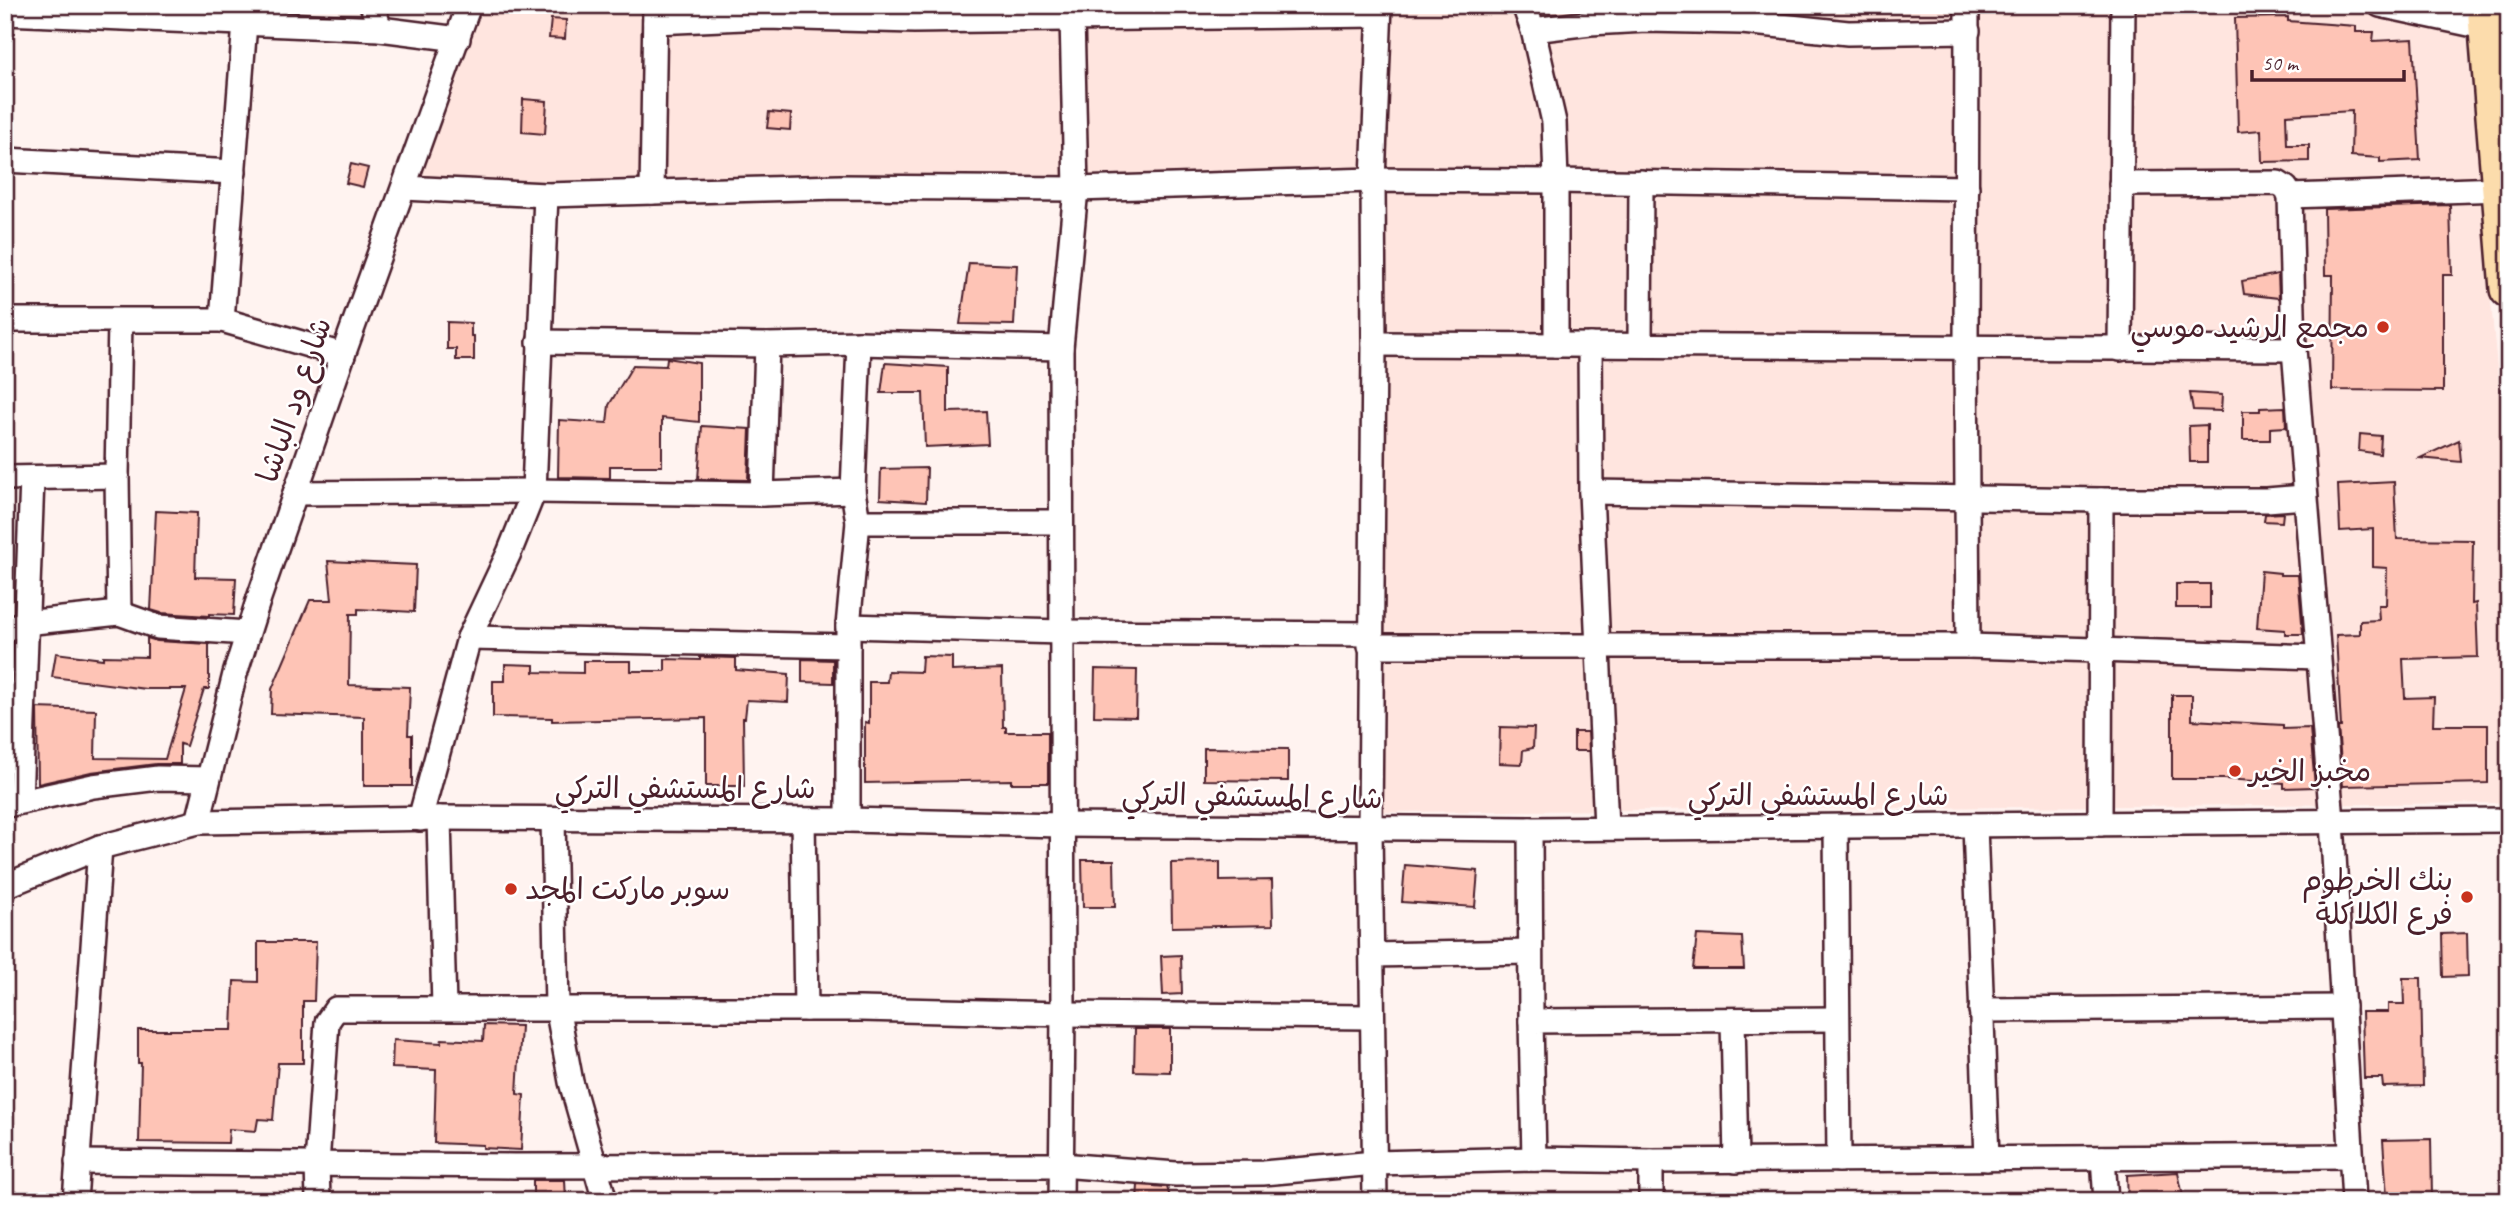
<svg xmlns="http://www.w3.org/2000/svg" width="2514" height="1206" font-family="Caveat,'Playpen Sans Arabic',sans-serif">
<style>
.built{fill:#ffe5df}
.building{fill:#fec4b6;stroke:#4a1f2b;stroke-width:2}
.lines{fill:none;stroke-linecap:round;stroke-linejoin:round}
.minor-casing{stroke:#4a1f2b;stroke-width:28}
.primary-casing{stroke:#4a1f2b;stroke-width:42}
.minor{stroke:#fff;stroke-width:23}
.primary{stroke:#fcdcac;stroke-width:37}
.poi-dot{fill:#c8321e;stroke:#fff;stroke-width:2.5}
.labels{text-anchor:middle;stroke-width:5;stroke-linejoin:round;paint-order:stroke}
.poi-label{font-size:30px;fill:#4a1f2b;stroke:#fff;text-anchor:end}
.street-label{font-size:30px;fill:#4a1f2b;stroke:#fff}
</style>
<rect width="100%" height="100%" fill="#fff3f0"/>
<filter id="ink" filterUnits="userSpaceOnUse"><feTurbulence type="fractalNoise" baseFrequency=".0143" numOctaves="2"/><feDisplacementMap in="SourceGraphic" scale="14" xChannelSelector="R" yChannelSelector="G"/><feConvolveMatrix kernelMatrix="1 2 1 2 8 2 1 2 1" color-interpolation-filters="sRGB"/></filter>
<g filter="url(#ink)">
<!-- built -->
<polygon class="built" points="475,5 2464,5 2509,500 2509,803 1381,812 1361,225 1362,186 977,189 419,180"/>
<!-- building -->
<g class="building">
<polygon points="2288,17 2288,21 2356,26 2356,32 2374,32 2373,41 2413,39 2420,160 2380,162 2380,158 2351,156 2352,111 2286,115 2287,145 2309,145 2309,161 2262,162 2261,130 2238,132 2235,18"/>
<polygon points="551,19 566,20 565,39 549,38"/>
<polygon points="523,99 547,101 545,134 522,132"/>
<polygon points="769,112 791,114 790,130 767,128"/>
<polygon points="351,164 368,168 363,187 346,183"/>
<polygon points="2450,205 2452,275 2443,275 2443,391 2332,390 2333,275 2325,275 2324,209"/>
<polygon points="969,263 1017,265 1014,325 960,324"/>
<polygon points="2278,274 2279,298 2244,294 2242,281"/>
<polygon points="447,322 471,323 471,336 474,336 474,360 456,360 456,349 447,349"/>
<polygon points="667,358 699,363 699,422 662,418 662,466 610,466 610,478 558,477 559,420 607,423 609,405 633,365 666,366"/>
<polygon points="885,363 948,367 948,412 986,411 988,444 925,447 923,393 881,393"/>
<polygon points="2190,393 2222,395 2221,411 2193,410"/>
<polygon points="2285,407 2286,427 2270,428 2270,440 2243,440 2243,411 2260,411 2260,408"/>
<polygon points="2207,425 2207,462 2190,462 2189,426"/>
<polygon points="702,426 750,429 748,480 698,479"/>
<polygon points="2360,434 2381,436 2380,454 2359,451"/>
<polygon points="2459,440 2461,462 2420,458"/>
<polygon points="927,468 926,502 880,499 881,469"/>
<polygon points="2394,482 2397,539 2473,540 2472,604 2476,603 2478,657 2403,659 2405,698 2434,697 2433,725 2488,725 2488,783 2343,786 2338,727 2341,727 2336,635 2360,634 2360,621 2379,620 2378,605 2386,605 2387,568 2373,567 2373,529 2340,531 2338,485"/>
<polygon points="156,511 197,513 195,577 236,578 234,615 209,614 209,616 161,613 151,610"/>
<polygon points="2283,513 2282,522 2264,521 2265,514"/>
<polygon points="328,561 416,565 414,612 358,609 358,614 350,614 349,685 410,687 408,735 412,735 412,786 364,786 364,717 271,714 272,689 310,600 332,600"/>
<polygon points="2261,571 2280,573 2280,575 2298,575 2303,634 2285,634 2285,630 2257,628"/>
<rect x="2176" y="584" width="34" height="24"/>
<polygon points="147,638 157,641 209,644 209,689 204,689 186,746 180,744 180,764 156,764 91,772 38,784 37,708 96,710 95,758 165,759 186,689 146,689 52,677 56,653 103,659 103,656 147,657"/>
<polygon points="922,656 952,657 952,671 1002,669 1003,727 1006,727 1006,732 1048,732 1048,783 1011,783 1011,780 865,783 865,722 869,723 869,682 887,682 888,671 921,672"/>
<polygon points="700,657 736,658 736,670 789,674 788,702 747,700 745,718 743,718 744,786 706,786 706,718 552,721 552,718 493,717 493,681 505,681 505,664 534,665 534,672 583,673 583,661 631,661 631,671 665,671 665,659 700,660"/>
<polygon points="802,659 833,660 833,683 802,682"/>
<polygon points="1095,669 1137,670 1136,717 1094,716"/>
<polygon points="2172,695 2192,695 2192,720 2283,725 2283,729 2310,728 2315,787 2284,788 2284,783 2224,779 2172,779"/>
<polygon points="1500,727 1534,728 1533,748 1523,750 1522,764 1499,763"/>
<polygon points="1574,732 1588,732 1589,751 1574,751"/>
<polygon points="1204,748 1288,749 1288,781 1204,780"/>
<polygon points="1082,860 1114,860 1115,907 1083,907"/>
<polygon points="1220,862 1220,881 1272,880 1273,925 1172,927 1171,863"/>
<polygon points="1405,865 1478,871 1475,907 1402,902"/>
<polygon points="2467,933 2468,976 2443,977 2442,934"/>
<polygon points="1697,935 1742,937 1744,969 1693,969"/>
<polygon points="258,942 316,942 314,1001 303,1001 303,1063 278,1063 273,1120 258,1119 256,1131 229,1129 228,1143 139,1142 141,1063 138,1063 138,1030 232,1030 234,981 258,982"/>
<polygon points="1181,955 1182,994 1163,995 1161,956"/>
<polygon points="2403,978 2421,978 2423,1086 2383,1087 2382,1078 2364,1078 2362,1012 2388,1012 2388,1004 2404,1004"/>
<polygon points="484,1025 521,1026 517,1094 524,1095 521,1150 483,1148 483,1145 434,1143 436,1070 392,1068 393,1040 441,1043 442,1039 483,1041"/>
<polygon points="1135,1029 1170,1029 1170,1072 1134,1071"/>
<polygon points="2431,1139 2432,1197 2387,1197 2383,1140"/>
<polygon points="2178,1172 2184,1201 2128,1201 2127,1175"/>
<polygon points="533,1180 565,1180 566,1201 533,1201"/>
<polygon points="1138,1185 1167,1187 1171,1201 1137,1201"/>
</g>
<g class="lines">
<defs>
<g id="minor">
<polyline points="372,5 380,29"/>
<polyline points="1524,5 1533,30 1554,122 1556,181 1556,345"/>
<polyline points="1967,5 1966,346 1968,646"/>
<polyline points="2380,5 2488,28"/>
<polyline points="5,13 380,29 458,39"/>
<polyline points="655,22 766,17 914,21 1379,15"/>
<polyline points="1533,30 1590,23 1646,20 1742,22 1848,33 1968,31"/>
<polyline points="5,160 234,172"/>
<polyline points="2121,184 2278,183 2286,188 2290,196 2294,349 2332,821 2354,1201"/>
<polyline points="404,188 546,195 840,187 1076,189 1373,180 1556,181 1967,188"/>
<polyline points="652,192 655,5"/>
<polyline points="2290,196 2502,189"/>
<polyline points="5,320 222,320 343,355"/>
<polyline points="222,320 245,23"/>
<polyline points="539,342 767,345 859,343 1061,348"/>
<polyline points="1374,344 2294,349"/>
<polyline points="1640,344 1641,182"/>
<polyline points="1590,345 1591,492 1606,827"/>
<polyline points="2120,349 2123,5"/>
<polyline points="5,478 117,476"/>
<polyline points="1591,492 2101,500 2267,500 2304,497"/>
<polyline points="295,493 534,491 762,494 853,491"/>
<polyline points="762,494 767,345"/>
<polyline points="858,522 1061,522"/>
<polyline points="119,613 117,476 120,321"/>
<polyline points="848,626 1061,632 1371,634"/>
<polyline points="5,629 25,623 119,613 158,627 247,633"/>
<polyline points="469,638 848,646"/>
<polyline points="1370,646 1968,646 2318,657"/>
<polyline points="20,801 32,479"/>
<polyline points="7,805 93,786 158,778 208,779"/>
<polyline points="439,818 444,1008"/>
<polyline points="420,819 469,638 509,553 534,491 546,195"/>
<polyline points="553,819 557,1007 571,1082 605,1201"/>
<polyline points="803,820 806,1009"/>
<polyline points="848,820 848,626 858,522 853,491 859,343"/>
<polyline points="198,822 235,674 259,598 343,355 469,5"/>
<polyline points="2100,824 2101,500"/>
<polyline points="1975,825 1987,1159"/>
<polyline points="1836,827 1839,1160"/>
<polyline points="1530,829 1531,1021"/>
<polyline points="5,886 100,847 198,822 439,818 848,820 1061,825 1530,829 2509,820"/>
<polyline points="1372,955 1530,952"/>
<polyline points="1981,1010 2343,1007"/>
<polyline points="1733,1020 1736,1161"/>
<polyline points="2103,1158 2106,1201"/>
<polyline points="1534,1159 1531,1021 1837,1019"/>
<polyline points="1651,1161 1651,1201"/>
<polyline points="77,1162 514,1166 1061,1165 1176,1174 1263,1173 1375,1163 1534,1159 1651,1161 2351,1156"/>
<polyline points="75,1201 100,847"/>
<polyline points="318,1201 317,1164 327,1022 336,1009 860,1009 1063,1014 1371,1017"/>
<polyline points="1061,1201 1063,1014 1061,348 1076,189 1072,17"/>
<polyline points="1375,1201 1370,829 1374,344 1373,180 1380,5"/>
</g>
<polyline id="primary" points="2486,5 2509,289"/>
</defs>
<!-- minor casing -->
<use href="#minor" class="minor-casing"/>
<!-- primary casing -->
<use href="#primary" class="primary-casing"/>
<!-- minor -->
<use href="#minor" class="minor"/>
<!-- primary -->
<use href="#primary" class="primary"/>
</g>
</g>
<!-- markers -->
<g class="poi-dot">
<circle cx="2383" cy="327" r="7"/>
<circle cx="2235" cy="771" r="7"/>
<circle cx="511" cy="889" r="7"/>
<circle cx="2467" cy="897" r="7"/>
</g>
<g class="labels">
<!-- poi labels -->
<g class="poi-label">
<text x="2369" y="337">مجمع الرشيد موسي</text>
<text x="2249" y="781" text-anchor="start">مخبز الخير</text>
<text x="2453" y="890">بنك الخرطوم<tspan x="2453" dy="34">فرع الكلاكلة</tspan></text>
<text x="525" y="899" text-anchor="start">سوبر ماركت المجد</text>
</g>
<!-- street labels -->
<g class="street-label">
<text transform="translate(294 400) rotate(-71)" y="10">شارع ود الباشا</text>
<text x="685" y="798">شارع المستشفي التركي</text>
<text x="1818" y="805">شارع المستشفي التركي</text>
<text transform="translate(1252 796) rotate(1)" y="10">شارع المستشفي التركي</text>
</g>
</g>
<!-- margin -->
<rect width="2514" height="1206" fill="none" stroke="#fff" stroke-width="28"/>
<rect x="14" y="14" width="2486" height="1178" fill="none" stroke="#4a1f2b" stroke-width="2.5" filter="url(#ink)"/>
<!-- scale -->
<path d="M2252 70v10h152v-10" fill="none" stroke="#4a1f2b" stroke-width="3.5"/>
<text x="2262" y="70" font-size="21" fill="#4a1f2b" stroke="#ffffff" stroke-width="5" paint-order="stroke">50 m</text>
</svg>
